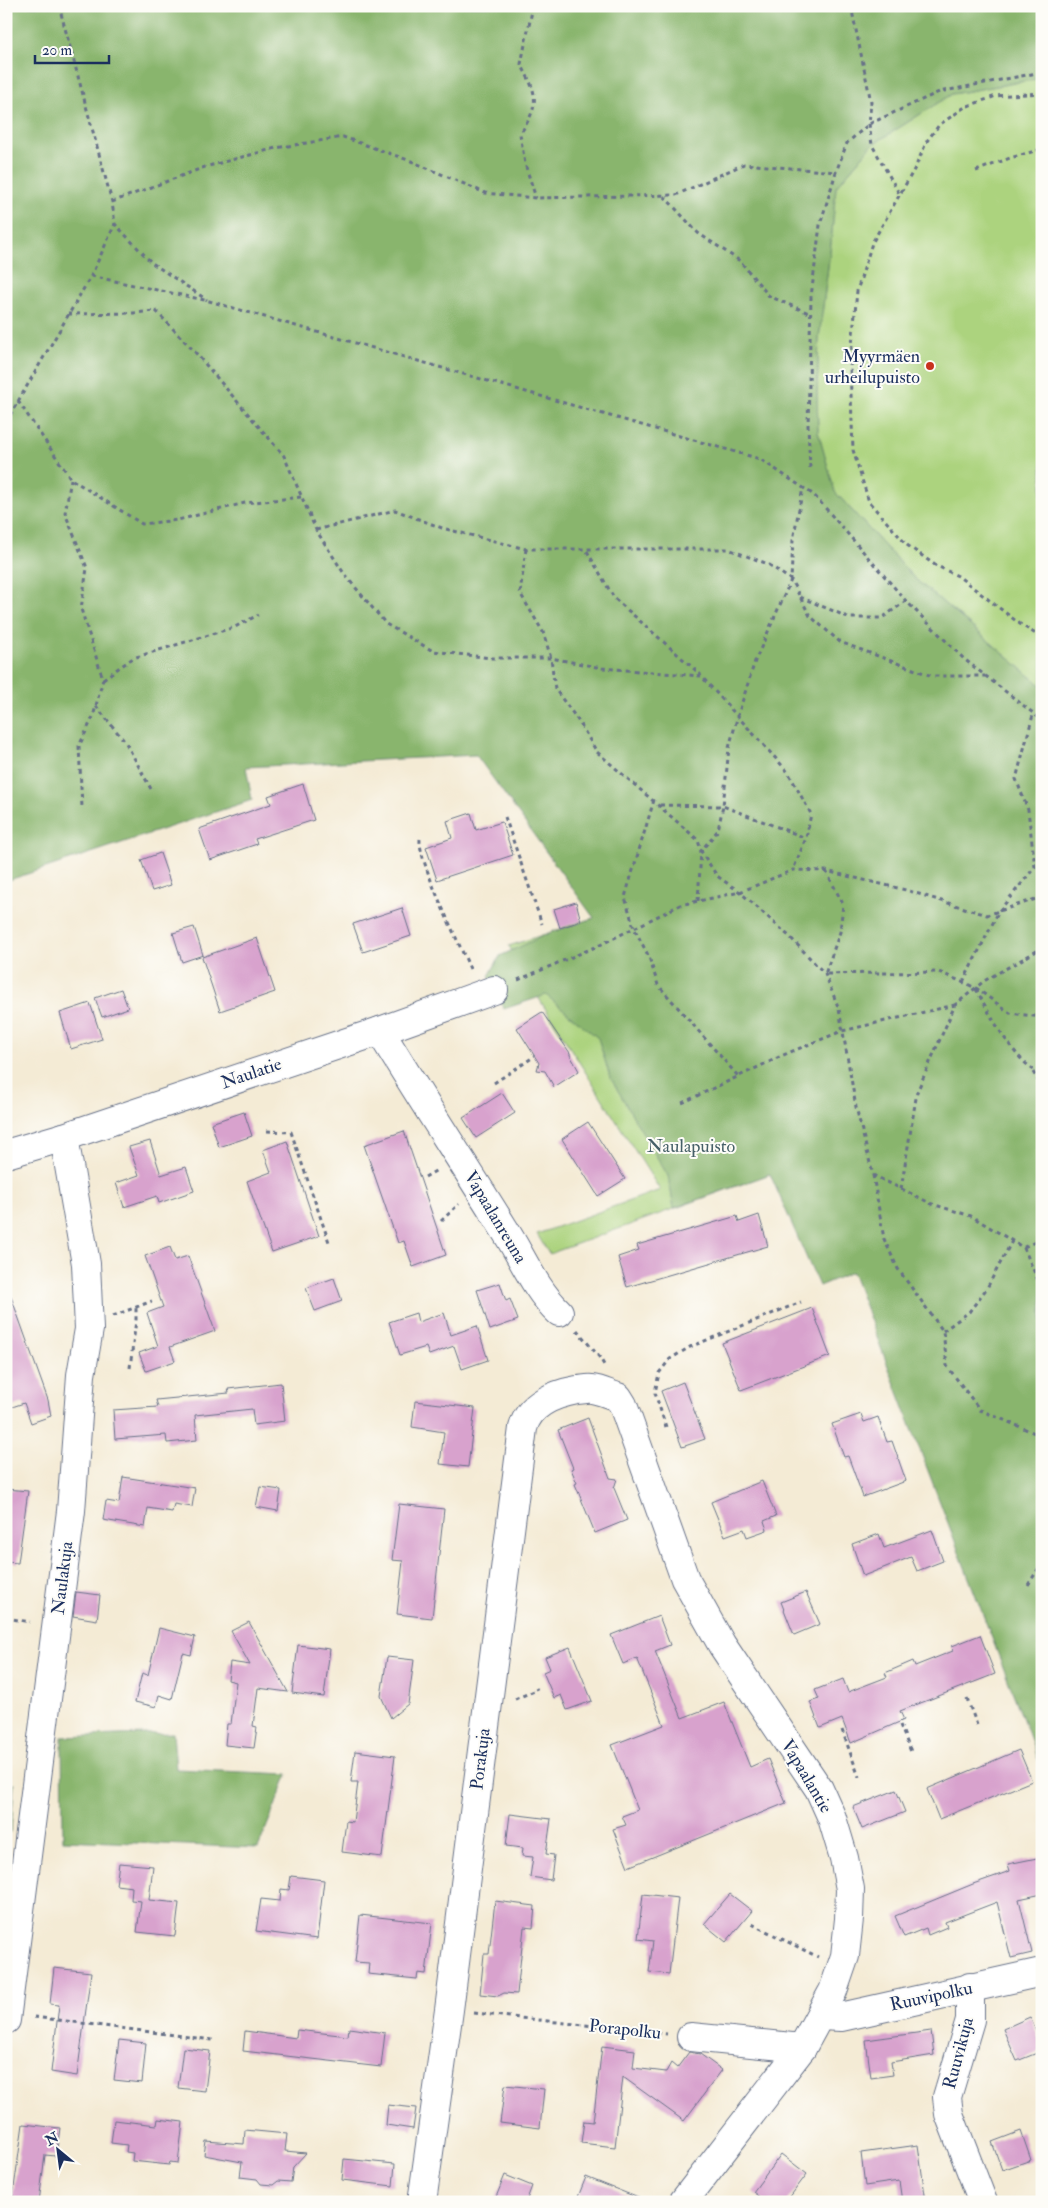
<svg xmlns="http://www.w3.org/2000/svg" width="1048" height="2208" font-family="'IM FELL Double Pica',serif">
<style>
.green{fill:#acd37e;stroke:#64816e}
.forest{fill:#89b56d;stroke:#527266}
.building{fill:#d8a2cd}
.lines{fill:none;stroke-linecap:round;stroke-linejoin:round}
.minor-casing{stroke:#677188;stroke-width:30}
.path{stroke:#677188;stroke-width:3;stroke-dasharray:4 4;stroke-linecap:butt}
.minor{stroke:#fff;stroke-width:28}
.poi-dot{fill:#c8321e;stroke:#fdfcf7;stroke-width:2}
.labels{text-anchor:middle;stroke-width:4;stroke-linejoin:round;paint-order:stroke}
.poi-label{font-size:18px;fill:#1b2f5e;stroke:#fdfcf7;text-anchor:end}
.street-label{font-size:18px;fill:#1b2f5e;stroke:#fdfcf7}
.park-label{font-size:18px;fill:#466068;stroke:#fdfcf7}
</style>
<rect width="100%" height="100%" fill="#fdfcf7"/>
<filter id="ink" filterUnits="userSpaceOnUse"><feTurbulence type="fractalNoise" baseFrequency=".02" numOctaves="2"/><feDisplacementMap in="SourceGraphic" scale="10" xChannelSelector="R" yChannelSelector="G"/><feConvolveMatrix kernelMatrix="1 2 1 2 8 2 1 2 1" color-interpolation-filters="sRGB"/></filter>
<filter id="wash" filterUnits="userSpaceOnUse"><feTurbulence type="fractalNoise" baseFrequency=".0096" numOctaves="4" result="noise"/><feDisplacementMap in="SourceGraphic" scale="20" xChannelSelector="R" yChannelSelector="G"/><feGaussianBlur stdDeviation="1.12" result="paint"/><feColorMatrix in="noise" values="0 0 0 0 0 0 0 0 0 0 0 0 0 0 0 0 0 1.4 0 .05"/><feComposite in="paint" operator="in"/></filter>
<g filter="url(#wash)">
<rect width="100%" height="100%" fill="#f4ebd5"/>
<!-- green -->
<g class="green">
<polygon points="1042,78 1042,686 914,578 835,492 818,432 817,393 819,338 831,243 836,187 872,145 952,94"/>
<polygon points="594,918 770,1174 549,1254 537,1234 660,1190 538,997 509,946"/>
</g>
<!-- forest -->
<g class="forest">
<polygon points="6,6 1042,6 1042,78 952,94 872,145 836,187 831,243 819,338 817,393 818,432 835,492 914,578 1042,686 1042,1769 852,1272 819,1286 770,1174 674,1208 668,1176 610,1077 598,1038 546,995 504,1009 489,976 500,956 549,933 594,918 476,755 246,767 252,800 6,881"/>
<polygon points="173,1733 176,1769 288,1774 258,1848 63,1840 62,1737"/>
<polygon points="14,1783 11,1832 6,1832 6,1784"/>
</g>
<g id="blocks">
<!-- building -->
<g class="building">
<polygon points="303,784 314,820 255,839 257,844 210,860 199,829 271,804 268,796"/>
<polygon points="471,813 476,830 502,822 513,855 437,880 426,847 452,838 447,821"/>
<polygon points="160,853 171,885 152,891 141,860"/>
<polygon points="576,902 581,921 560,928 554,909"/>
<polygon points="402,908 411,936 363,952 353,924"/>
<polygon points="194,927 203,955 182,962 173,933"/>
<polygon points="257,938 275,992 220,1011 202,957"/>
<polygon points="121,989 128,1008 102,1017 95,998"/>
<polygon points="90,1003 102,1039 71,1049 60,1013"/>
<polygon points="542,1012 570,1053 570,1055 579,1071 554,1087 545,1071 537,1070 539,1063 517,1028"/>
<polygon points="502,1093 515,1113 476,1138 463,1118"/>
<polygon points="244,1112 252,1136 219,1147 211,1123"/>
<polygon points="588,1122 625,1179 598,1196 562,1139"/>
<polygon points="404,1131 446,1255 413,1267 404,1241 398,1243 364,1145"/>
<polygon points="150,1141 161,1175 186,1167 194,1191 159,1203 157,1196 124,1207 116,1183 139,1175 129,1147"/>
<polygon points="287,1141 319,1236 272,1252 247,1181 271,1172 263,1150"/>
<polygon points="759,1215 768,1246 627,1287 618,1257 639,1250 637,1245 737,1216 739,1222"/>
<polygon points="170,1247 175,1260 188,1256 215,1331 170,1347 175,1361 146,1371 139,1353 158,1346 147,1313 163,1307 145,1256"/>
<polygon points="334,1278 342,1301 315,1311 306,1288"/>
<polygon points="500,1283 506,1301 510,1299 518,1320 490,1330 477,1290"/>
<polygon points="9,1291 48,1400 51,1416 31,1423 24,1403 6,1409 6,1292"/>
<polygon points="812,1308 830,1356 741,1390 722,1343"/>
<polygon points="416,1313 418,1322 444,1313 451,1335 477,1326 488,1360 462,1369 454,1346 429,1355 426,1347 400,1355 389,1322"/>
<polygon points="683,1382 705,1439 682,1447 661,1391"/>
<polygon points="281,1383 285,1421 254,1425 252,1409 195,1415 197,1440 167,1443 166,1435 115,1439 113,1410 158,1407 156,1400 229,1393 228,1389"/>
<polygon points="415,1401 475,1408 468,1467 440,1464 444,1432 412,1427"/>
<polygon points="861,1414 864,1422 878,1417 887,1442 892,1441 906,1481 863,1497 848,1456 844,1457 832,1424"/>
<polygon points="588,1418 610,1478 617,1479 614,1488 627,1520 595,1533 575,1484 577,1483 571,1469 573,1468 558,1430"/>
<polygon points="123,1477 195,1488 192,1507 174,1504 172,1512 148,1508 145,1527 103,1520 106,1501 119,1503"/>
<polygon points="762,1481 776,1516 764,1521 767,1530 747,1537 744,1529 725,1536 711,1502"/>
<polygon points="260,1487 281,1490 278,1511 256,1507"/>
<polygon points="6,1489 28,1491 18,1563 6,1562"/>
<polygon points="399,1504 444,1509 432,1618 397,1614 403,1561 392,1560"/>
<polygon points="932,1530 943,1561 917,1571 911,1557 863,1576 852,1544 879,1534 884,1548"/>
<polygon points="76,1592 100,1595 97,1620 73,1616"/>
<polygon points="806,1592 820,1624 794,1635 781,1602"/>
<polygon points="659,1616 670,1645 655,1651 682,1718 724,1702 750,1767 768,1759 786,1803 628,1867 613,1829 626,1825 622,1816 638,1810 612,1745 664,1725 637,1658 623,1664 611,1635"/>
<polygon points="249,1622 288,1692 258,1688 253,1726 257,1727 254,1748 225,1745 227,1724 231,1724 236,1682 228,1680 230,1662 250,1665 231,1631"/>
<polygon points="159,1628 195,1637 191,1655 183,1653 172,1699 159,1695 156,1707 135,1702 142,1673 148,1675"/>
<polygon points="980,1635 995,1674 900,1711 904,1720 851,1743 842,1719 820,1728 810,1702 819,1699 815,1690 843,1679 848,1692 887,1677 885,1673 913,1661 915,1666 953,1651 952,1646"/>
<polygon points="298,1645 330,1649 324,1697 292,1693"/>
<polygon points="570,1647 592,1701 567,1710 561,1695 554,1698 543,1672 550,1669 545,1657"/>
<polygon points="387,1657 414,1660 408,1704 391,1718 381,1696"/>
<polygon points="1019,1750 1032,1781 939,1819 927,1789"/>
<polygon points="355,1751 395,1756 382,1857 342,1852 346,1821 353,1822 358,1782 351,1782"/>
<polygon points="896,1790 905,1812 862,1829 853,1807"/>
<polygon points="510,1814 551,1819 546,1854 554,1855 551,1880 530,1877 533,1857 522,1856 523,1848 506,1846"/>
<polygon points="1042,1857 1042,1894 1019,1899 1032,1953 1011,1958 997,1902 945,1922 947,1927 928,1935 926,1928 904,1937 895,1916 973,1884 1010,1871 1008,1864"/>
<polygon points="119,1863 153,1866 149,1900 179,1903 175,1936 137,1932 141,1901 131,1900 132,1887 116,1885"/>
<polygon points="291,1876 324,1880 317,1939 256,1931 261,1899 280,1901 281,1889 289,1890"/>
<polygon points="643,1894 678,1898 669,1974 649,1972 653,1941 638,1939"/>
<polygon points="730,1894 752,1911 726,1942 704,1924"/>
<polygon points="495,1901 535,1906 533,1928 524,1927 517,1994 504,1993 498,1996 480,1994 484,1954 489,1954"/>
<polygon points="360,1915 432,1923 426,1974 418,1973 417,1979 368,1974 369,1963 355,1962"/>
<polygon points="54,1968 91,1972 77,2076 51,2072 59,2005 50,2004"/>
<polygon points="1030,2017 1042,2045 1042,2051 1017,2061 1003,2029"/>
<polygon points="349,2028 385,2033 381,2067 243,2051 245,2031 296,2038 297,2030 348,2036"/>
<polygon points="931,2031 934,2055 891,2062 893,2075 871,2078 866,2040"/>
<polygon points="119,2040 146,2043 142,2083 114,2080"/>
<polygon points="602,2046 635,2050 633,2068 666,2072 671,2063 677,2068 689,2052 700,2054 722,2070 684,2121 623,2077 615,2147 581,2143 584,2121 593,2122"/>
<polygon points="183,2048 210,2051 205,2091 178,2088"/>
<polygon points="505,2085 544,2089 540,2128 500,2123"/>
<polygon points="388,2105 416,2108 413,2129 386,2125"/>
<polygon points="158,2119 183,2122 178,2163 170,2162 169,2165 132,2161 133,2153 126,2152 127,2145 111,2143 114,2120 157,2125"/>
<polygon points="23,2124 60,2128 56,2156 45,2155 39,2202 12,2202"/>
<polygon points="245,2130 287,2134 285,2151 306,2153 293,2167 291,2182 278,2181 273,2185 261,2184 257,2179 240,2177 242,2162 204,2155 206,2141 244,2144"/>
<polygon points="1021,2131 1031,2160 1002,2170 992,2142"/>
<polygon points="918,2145 926,2202 902,2202 899,2181 865,2186 861,2153"/>
<polygon points="781,2154 807,2174 786,2202 766,2202 753,2192"/>
<polygon points="344,2159 395,2164 393,2186 342,2180"/>
<polygon points="505,2175 532,2186 526,2202 494,2202"/>
<polygon points="586,2177 646,2201 646,2202 576,2202"/>
</g>
</g>
</g>
<g filter="url(#ink)">
<use href="#blocks" fill-opacity="0" stroke="#677188" stroke-width="1"/>
<g class="lines">
<defs>
<g id="minor">
<path d="M380,1031C420,1097 462,1161 503,1227C522,1256 534,1288 559,1312"/>
<polyline points="6,1154 64,1137 380,1031 494,990"/>
<polyline points="970,1987 970,2020 947,2097 949,2114 983,2202"/>
<polyline points="820,2016 841,2017 1042,1972"/>
<polyline points="6,2020 71,1511 81,1375 89,1329 86,1264 64,1137"/>
<polyline points="691,2037 802,2048"/>
<path d="M422,2202L449,2010L523,1428C529,1404 555,1394 577,1390C582,1390 588,1388 592,1389C601,1390 610,1395 618,1397L623,1405L685,1579L722,1645L819,1789L832,1818L844,1858L850,1889L849,1919L845,1956L833,1991L802,2048L683,2202"/>
</g>
</defs>
<!-- minor casing -->
<use href="#minor" class="minor-casing"/>
<!-- path -->
<g class="path">
<polyline points="59,6 112,202 115,224 152,263 207,300"/>
<path d="M533,6L521,64C538,95 540,104 520,134L525,164L536,198"/>
<polyline points="851,6 871,102 869,124 872,145 900,195"/>
<polyline points="1041,72 1042,36"/>
<polyline points="1042,93 996,96 965,107 939,125 927,141 915,168 872,243 857,291 850,367 853,450 869,502 907,545 935,565 958,576 1020,624 1042,638"/>
<polyline points="976,171 1010,158 1042,149"/>
<polyline points="664,196 698,233 740,261 769,296 811,314"/>
<polyline points="112,202 205,167 276,148 343,137 411,161 485,193 536,198 676,195 744,164 836,172"/>
<polyline points="91,276 209,301 760,459 814,495 906,601 964,659 1042,720"/>
<polyline points="68,314 134,313 156,311 194,351 284,456 316,530 345,575 386,624 433,651 491,658 551,658 602,668 701,676 788,772 811,814 806,838 793,870"/>
<polyline points="18,401 71,479 142,524 178,520 245,503 302,497"/>
<polyline points="6,422 91,276 115,224"/>
<polyline points="810,468 808,426 811,297 820,225 836,172 847,143 869,124 939,92 1042,72"/>
<polyline points="71,479 65,513 87,568 81,609 103,679 93,717 79,746 82,807"/>
<polyline points="316,530 395,510 442,528 526,549 728,549 768,564 791,580 810,616 840,642 932,676 985,676"/>
<polyline points="526,549 520,593 543,632 551,658 555,689 577,719 597,752 698,840 701,851 717,876 740,892 790,937 825,974 839,1009 856,1107 873,1175 932,1204 971,1216 1024,1248 1042,1290"/>
<polyline points="587,551 614,598 701,675"/>
<polyline points="800,597 850,618 882,618 906,601"/>
<polyline points="103,679 133,658 235,627 258,615"/>
<polyline points="96,706 126,743 151,789"/>
<polyline points="654,800 625,897 634,928 649,957 658,985 738,1076"/>
<polyline points="660,805 723,806 806,838"/>
<polyline points="505,817 542,924"/>
<path d="M420,839C418,862 459,942 470,969"/>
<polyline points="826,871 843,904 840,932 825,974 939,972 976,988 1010,1013 1042,1017"/>
<polyline points="698,901 701,851 718,830 723,806 729,748 738,715 755,661 791,580 793,540 803,488"/>
<polyline points="518,980 600,945 680,905 740,892 793,870 826,871 906,890 987,915 1042,897"/>
<polyline points="963,982 999,911 1035,867 1028,810 1016,779 1033,715"/>
<path d="M976,989C989,1013 1016,1065 1042,1074"/>
<polyline points="1033,1072 1042,1087"/>
<polyline points="494,1083 532,1058"/>
<polyline points="682,1103 788,1053 842,1031 955,1005"/>
<polyline points="267,1131 291,1132 330,1245"/>
<polyline points="1042,1157 1042,1158"/>
<polyline points="873,1175 884,1239 898,1269 943,1331 947,1366 980,1410 1042,1436"/>
<polyline points="425,1177 437,1170"/>
<polyline points="901,1189 917,1092 955,1005 984,981 1042,948"/>
<polyline points="441,1221 459,1204"/>
<polyline points="1024,1247 1042,1239"/>
<polyline points="113,1316 152,1301"/>
<polyline points="577,1330 600,1358 604,1365"/>
<polyline points="943,1331 969,1312 987,1288 1012,1241"/>
<polyline points="130,1368 136,1320 136,1307"/>
<polyline points="666,1427 655,1393 659,1373 670,1359 690,1347 801,1302"/>
<polyline points="1028,1585 1042,1563"/>
<polyline points="6,1618 30,1622"/>
<polyline points="515,1699 537,1690 536,1688"/>
<polyline points="967,1699 977,1725"/>
<polyline points="900,1725 912,1754"/>
<polyline points="842,1730 859,1777"/>
<polyline points="752,1924 818,1957"/>
<polyline points="474,2013 667,2034"/>
<polyline points="34,2017 213,2040"/>
<polyline points="480,2202 482,2200"/>
</g>
<!-- minor -->
<use href="#minor" class="minor"/>
</g>
</g>
<!-- markers -->
<circle class="poi-dot" cx="930" cy="366" r="5"/>
<g class="labels">
<!-- poi labels -->
<g class="poi-label">
<text x="920" y="362">Myyrmäen<tspan x="920" dy="21">urheilupuisto</tspan></text>
</g>
<!-- street labels -->
<g class="street-label">
<text transform="translate(251 1073) rotate(-19)" y="6">Naulatie</text>
<text transform="translate(496 1217) rotate(59)" y="6">Vapaalanreuna</text>
<text transform="translate(62 1578) rotate(-83)" y="6">Naulakuja</text>
<text transform="translate(480 1759) rotate(-83)" y="6">Porakuja</text>
<text transform="translate(807 1776) rotate(59)" y="6">Vapaalantie</text>
<text transform="translate(931 1996) rotate(-12)" y="6">Ruuvipolku</text>
<text transform="translate(625 2029) rotate(6)" y="6">Porapolku</text>
<text transform="translate(958 2053) rotate(-75)" y="6">Ruuvikuja</text>
</g>
<!-- park labels -->
<g class="park-label">
<text x="691" y="1152">Naulapuisto</text>
</g>
</g>
<!-- margin -->
<rect width="1048" height="2208" fill="none" stroke="#fdfcf7" stroke-width="25"/>
<!-- north arrow -->
<g transform="translate(58 2150) rotate(331)" stroke="#fdfcf7" stroke-width="4" paint-order="stroke">
<path d="M0-4L9 19L0 12L-9 19Z" fill="#1b2f5e"/>
<text y="-8" font-size="14" font-weight="bold" text-anchor="middle" fill="#1b2f5e">N</text>
</g>
<!-- scale -->
<path d="M35 55v8h74v-8" fill="none" stroke="#1b2f5e" stroke-width="2.5"/>
<text x="42" y="55" font-size="15" fill="#1b2f5e" stroke="#fdfcf7" stroke-width="4" paint-order="stroke">20 m</text>
</svg>
